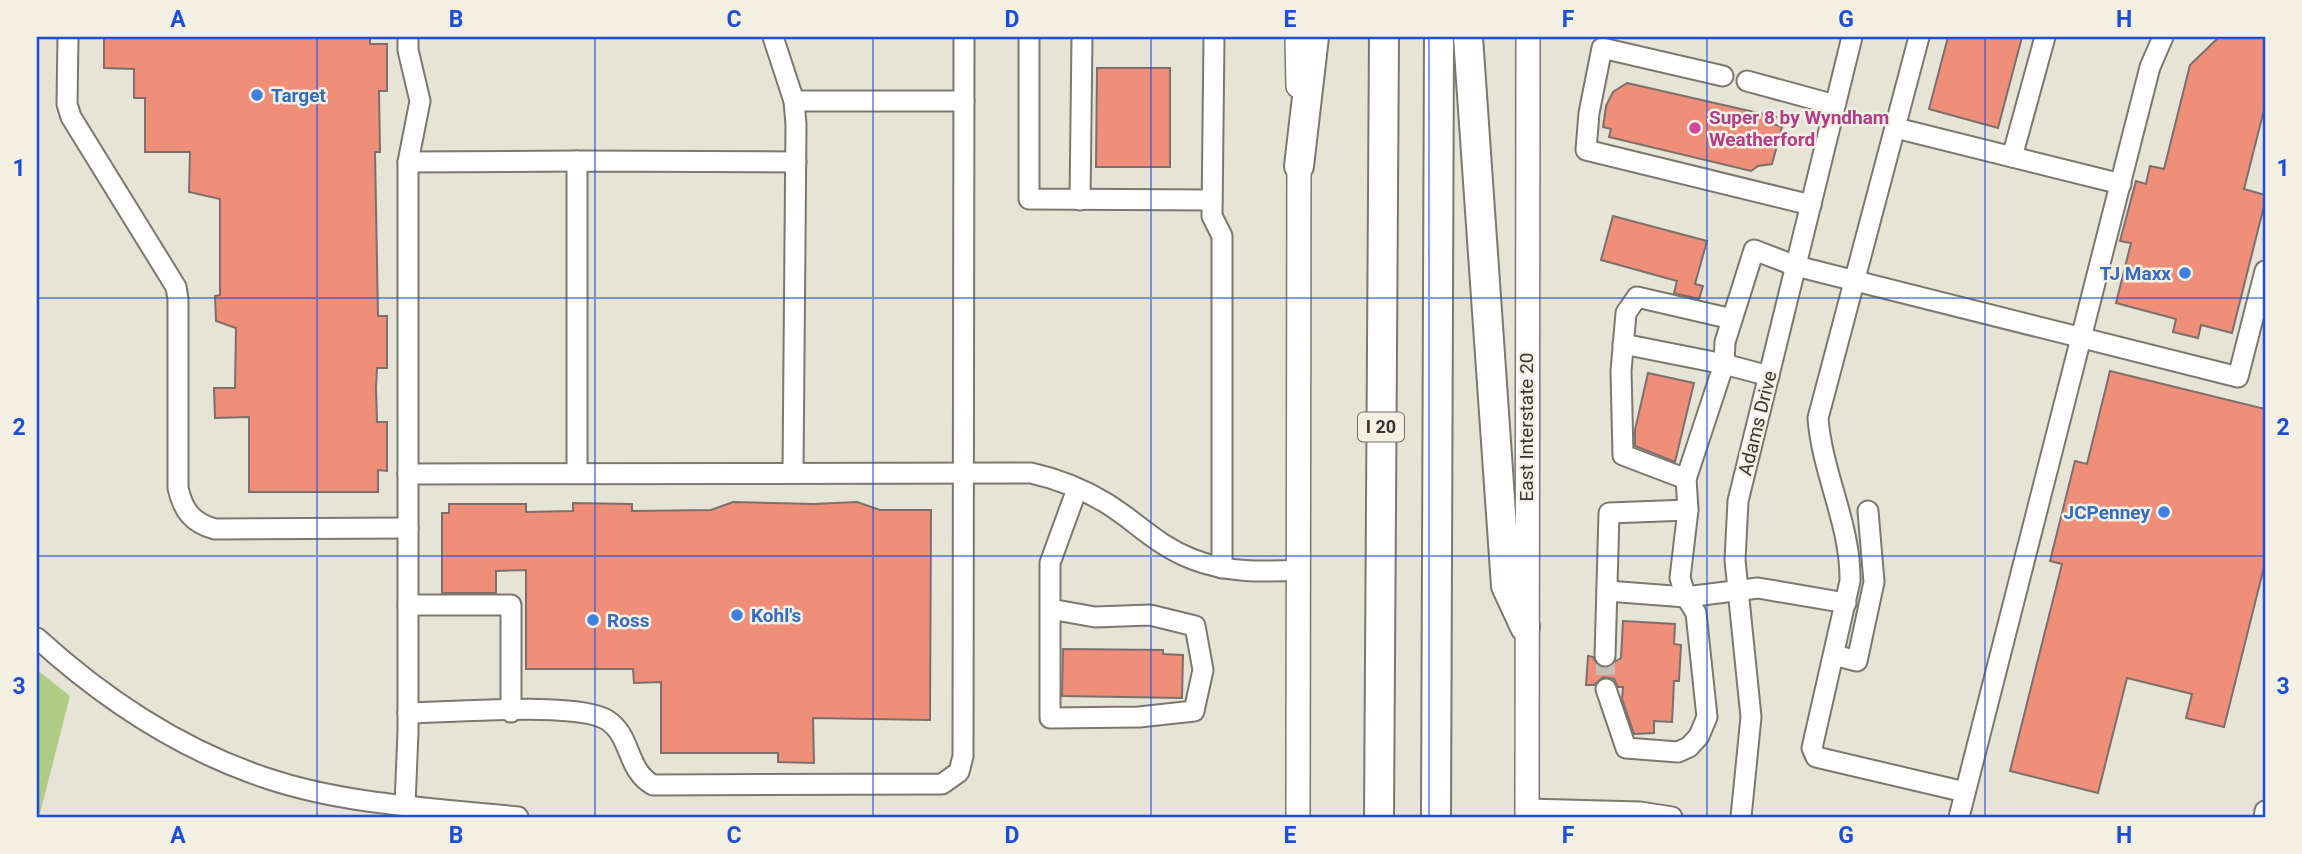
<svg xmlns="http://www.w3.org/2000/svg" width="2302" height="854" font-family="Roboto,sans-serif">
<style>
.green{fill:#afcc84}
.building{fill:#ef8f7a;stroke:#7c6f6c;stroke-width:2}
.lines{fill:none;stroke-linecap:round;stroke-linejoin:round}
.minor-tunnel{stroke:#c3c1b6;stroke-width:19;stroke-dasharray:19 10;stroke-linecap:butt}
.minor-casing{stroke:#7b786d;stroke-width:23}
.major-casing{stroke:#7b786d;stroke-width:26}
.highway-casing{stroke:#7b786d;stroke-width:32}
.minor{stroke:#fff;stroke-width:19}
.major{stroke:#fff;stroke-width:23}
.highway{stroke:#fff;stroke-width:28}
.grid{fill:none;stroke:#1d4ed8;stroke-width:2;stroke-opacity:0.55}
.shop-dot{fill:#3f7fe0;stroke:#f4f0e4;stroke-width:2.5}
.hotel-dot{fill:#d1479c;stroke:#f4f0e4;stroke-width:2.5}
.labels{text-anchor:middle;stroke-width:5;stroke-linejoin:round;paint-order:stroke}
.shield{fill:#f4f0e4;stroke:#716e68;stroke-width:2}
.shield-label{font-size:18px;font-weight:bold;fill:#393733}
.shop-label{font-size:19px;font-weight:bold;fill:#366cbe;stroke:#f4f0e4;text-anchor:start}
.hotel-label{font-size:19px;font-weight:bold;fill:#b23c85;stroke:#f4f0e4;text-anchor:start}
.street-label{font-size:19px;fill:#393733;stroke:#f4f0e4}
.neatline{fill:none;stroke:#1d4ed8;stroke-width:2.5}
.grid-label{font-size:23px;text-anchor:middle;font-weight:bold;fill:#1d4ed8}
</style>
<rect width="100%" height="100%" fill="#e6e3d7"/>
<!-- green -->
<polygon class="green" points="37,670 70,696 39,817 37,817"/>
<!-- building -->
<g class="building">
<polygon points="104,37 370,37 370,44 387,44 387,91 379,91 380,152 375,152 378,316 387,316 387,368 377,368 376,388 377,422 387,422 387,471 378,470 378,492 249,492 249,417 215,418 214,388 235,388 236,328 216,321 215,296 220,295 220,199 189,192 190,152 145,152 145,98 134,98 134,69 104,68"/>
<polygon points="1948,37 2022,37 1998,128 1929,109"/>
<polygon points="2219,37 2265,37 2265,106 2244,189 2265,195 2265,202 2232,333 2201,325 2198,338 2173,332 2176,319 2116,303 2131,243 2120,241 2136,181 2146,184 2150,166 2164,169 2190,65"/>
<polygon points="1097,68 1170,68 1170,167 1096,167"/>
<polygon points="1627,83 1776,117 1773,124 1782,127 1772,164 1758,166 1751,171 1609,137 1611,129 1603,127 1606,106 1613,92"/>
<polygon points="1613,216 1707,241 1695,284 1703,286 1699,299 1674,293 1677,281 1601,260"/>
<polygon points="2110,371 2265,409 2265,563 2224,727 2186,718 2192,694 2127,678 2098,793 2010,771 2062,564 2050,561 2075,461 2087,464"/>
<polygon points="1648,373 1694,383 1675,462 1635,446 1635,430"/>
<polygon points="733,502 814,504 857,502 880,510 931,510 930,720 813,718 814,763 778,762 778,753 661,753 661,682 634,683 633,669 526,669 526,570 496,571 496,593 442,593 442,513 449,513 449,504 526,504 526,512 573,511 573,503 632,504 632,511 711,510"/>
<polygon points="1623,621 1675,624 1674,644 1681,645 1679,681 1674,681 1672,722 1654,721 1654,733 1634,734 1622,699 1623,687 1618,687 1614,679 1603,677 1594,685 1586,685 1588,656 1593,657 1598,666 1604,668 1621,658"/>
<polygon points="1063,649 1163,650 1163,654 1183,655 1182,698 1062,696"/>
</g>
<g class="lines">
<!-- minor-tunnel -->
<polyline class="minor-tunnel" points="1605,656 1606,689"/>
<defs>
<g id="minor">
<path d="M68,37L67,104L71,117L176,287L178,299V488C183,510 192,523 215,529L408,528"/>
<polyline points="773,37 794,101 796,125 793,472"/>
<polyline points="1029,37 1029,199 1212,200"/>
<polyline points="1214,37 1212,216 1222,236 1222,568"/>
<path d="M1919,37L1818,418C1822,473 1851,525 1850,581L1812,748L1816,757L1965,792"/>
<polyline points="1723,76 1602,48 1589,113 1586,150 1811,205"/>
<polyline points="1747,81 1835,105"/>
<polyline points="794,101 964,101"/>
<polyline points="1896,128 2121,184"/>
<polyline points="2012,157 2045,37"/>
<polyline points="408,162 577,161"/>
<polyline points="1080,200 1082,37"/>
<polyline points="1623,344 1724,364 1686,479"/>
<polyline points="1769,376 1724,364 1725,342 1754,250 1796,266 2238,377 2265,271"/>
<polyline points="577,473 577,161 796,162"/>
<path d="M408,474L1031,473C1058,479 1083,489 1106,503C1137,522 1156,545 1192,559C1227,573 1263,572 1299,570"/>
<polyline points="1607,591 1686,597 1758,588 1846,603"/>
<polyline points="408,605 511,605 511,712"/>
<polyline points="1050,609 1095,617 1150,615 1195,626 1203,670 1194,711 1139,717 1050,718 1050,563 1077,489"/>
<path d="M37,638C104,699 179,749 266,778C346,805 435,808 518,817"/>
<polyline points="1834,655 1857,661 1874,582 1868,511"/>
<polyline points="1605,656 1609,513 1688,510"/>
<polyline points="1606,689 1626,748 1678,752 1689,747 1699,736 1707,717 1696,613 1686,597 1680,578 1688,510 1686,479 1623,455 1621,371 1626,313 1637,297 1732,319"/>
<path d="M408,713C449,713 578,701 607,720C632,736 626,770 653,785L942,784L959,772L963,756L964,37"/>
<polyline points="405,805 408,732 408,162 420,101 408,50 408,37"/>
<polyline points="1527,809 1640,812 1672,817"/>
<polyline points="1741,817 1751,717 1735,560 1738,501 1852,37"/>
<polyline points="1959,817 2150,67 2163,37"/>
<polyline points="2264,817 2265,811"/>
</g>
<g id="major">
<polyline points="1297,37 1298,86"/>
<polyline points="1298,817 1299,148"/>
<polyline points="1527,817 1528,37"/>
</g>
<g id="highway">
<polyline points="1468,37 1506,586 1525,627"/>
<polyline points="1299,166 1314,37"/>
<polyline points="1379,817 1384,37"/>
<polyline points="1436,817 1439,37"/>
</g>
</defs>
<!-- minor casing -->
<use href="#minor" class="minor-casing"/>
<!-- major casing -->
<use href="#major" class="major-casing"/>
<!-- highway casing -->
<use href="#highway" class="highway-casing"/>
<!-- minor -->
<use href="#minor" class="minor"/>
<!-- major -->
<use href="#major" class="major"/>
<!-- highway -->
<use href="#highway" class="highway"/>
</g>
<!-- grid -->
<path class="grid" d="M317,37V817M595,37V817M873,37V817M1151,37V817M1429,37V817M1707,37V817M1985,37V817M37,298H2265M37,556H2265"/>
<!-- markers -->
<g class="shop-dot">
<circle cx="257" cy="95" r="7"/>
<circle cx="2185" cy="273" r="7"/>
<circle cx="2164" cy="512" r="7"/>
<circle cx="737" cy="615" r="7"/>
<circle cx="593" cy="620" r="7"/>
</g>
<circle class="hotel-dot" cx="1695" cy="128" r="7"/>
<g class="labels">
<!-- shield labels -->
<rect class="shield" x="1358" y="412.5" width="46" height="29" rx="5"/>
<g class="shield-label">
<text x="1381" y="433">I 20</text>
</g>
<!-- shop labels -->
<g class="shop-label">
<text x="271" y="102">Target</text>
<text x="2171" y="280" text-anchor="end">TJ Maxx</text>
<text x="2150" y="519" text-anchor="end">JCPenney</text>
<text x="751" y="622">Kohl's</text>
<text x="607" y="627">Ross</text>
</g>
<!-- hotel labels -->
<g class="hotel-label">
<text x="1709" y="124">Super 8 by Wyndham<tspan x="1709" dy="22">Weatherford</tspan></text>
</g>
<!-- street labels -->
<g class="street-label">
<text transform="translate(1757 423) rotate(-76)" y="7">Adams Drive</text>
<text transform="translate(1526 427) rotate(-90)" y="7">East Interstate 20</text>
</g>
</g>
<!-- border -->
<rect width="2302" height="854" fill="none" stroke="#f4f0e4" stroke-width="77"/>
<rect x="38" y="38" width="2226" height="778" class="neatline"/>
<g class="grid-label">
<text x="178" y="27">A</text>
<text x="456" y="27">B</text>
<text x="734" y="27">C</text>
<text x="1012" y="27">D</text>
<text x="1290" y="27">E</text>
<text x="1568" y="27">F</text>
<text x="1846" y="27">G</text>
<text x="2124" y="27">H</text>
<text x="19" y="176">1</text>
<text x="2283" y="176">1</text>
<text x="19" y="435">2</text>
<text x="2283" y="435">2</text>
<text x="19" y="694">3</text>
<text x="2283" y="694">3</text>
<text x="178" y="843">A</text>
<text x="456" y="843">B</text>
<text x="734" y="843">C</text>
<text x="1012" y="843">D</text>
<text x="1290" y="843">E</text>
<text x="1568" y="843">F</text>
<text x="1846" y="843">G</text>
<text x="2124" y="843">H</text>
</g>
</svg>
